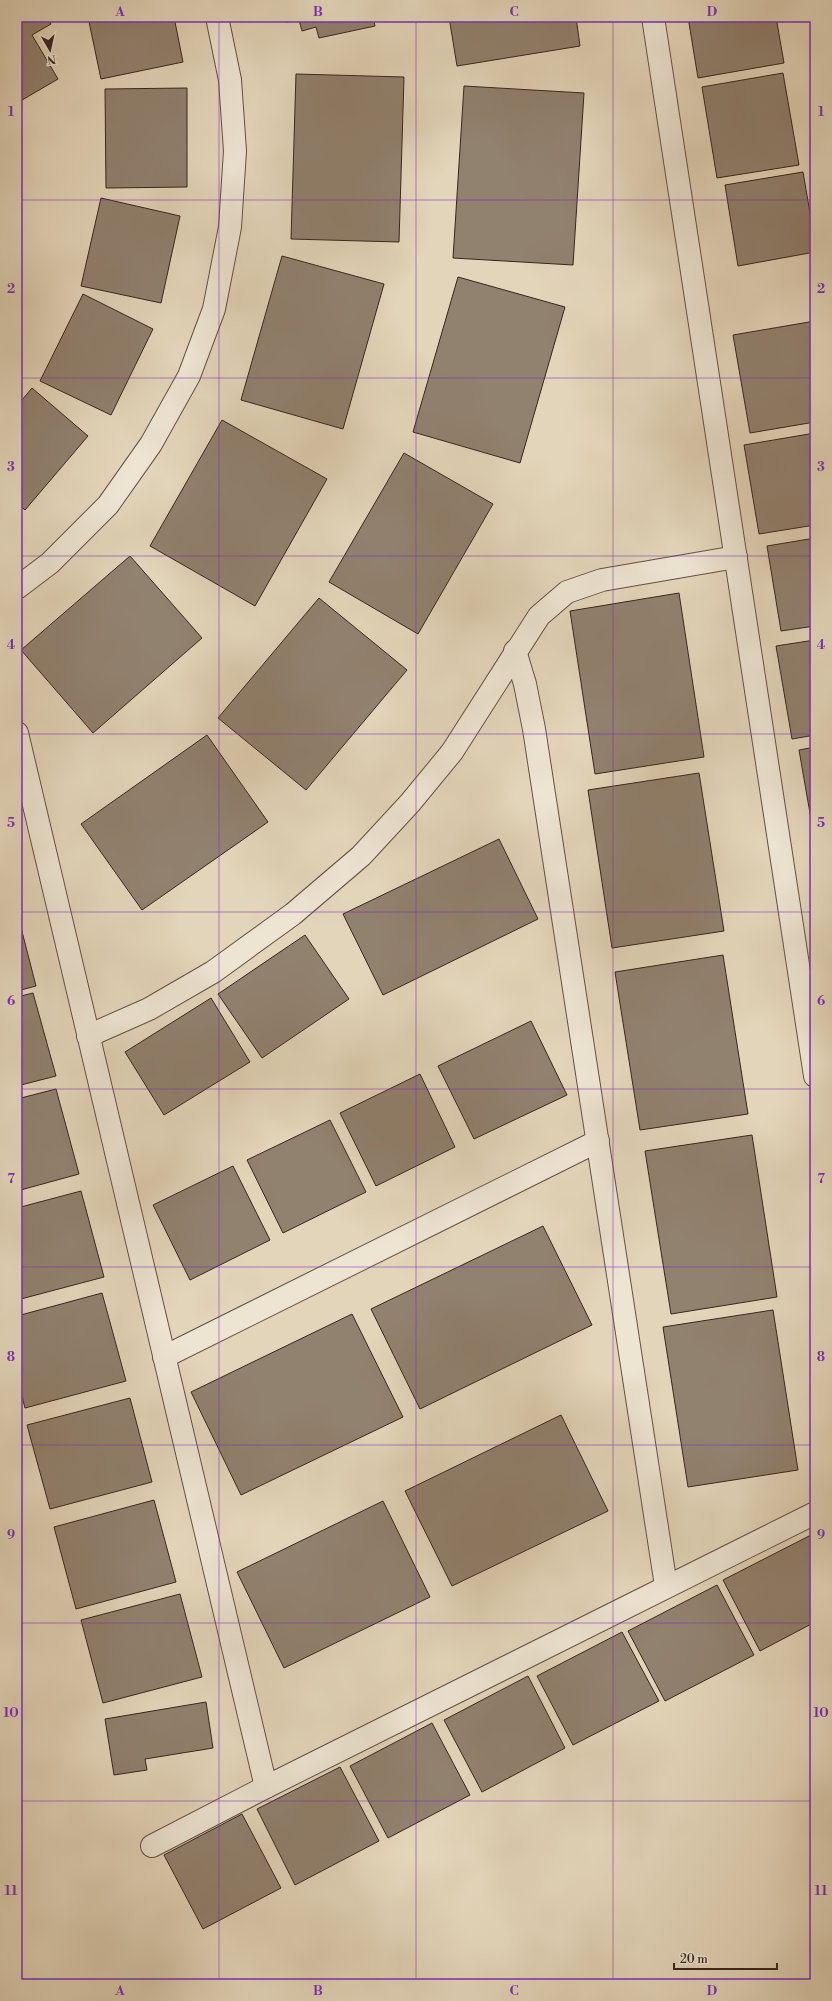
<svg xmlns="http://www.w3.org/2000/svg" width="832" height="2001" font-family="'Libre Bodoni',serif">
<style>
.building{fill:#91816f;stroke:#38251d}
.lines{fill:none;stroke-linecap:round;stroke-linejoin:round}
.street-casing{stroke:#635144;stroke-width:24}
.street{stroke:#ede4d2;stroke-width:22}
.grid{fill:none;stroke:#7b2cbf;stroke-width:1;stroke-opacity:0.55}
.neatline{fill:none;stroke:#7b2cbf;stroke-width:1.5}
.grid-label{font-size:13px;text-anchor:middle;font-weight:bold;fill:#7b2cbf}
</style>
<rect width="100%" height="100%" fill="#e3d5ba"/>
<filter id="stains"><feTurbulence type="fractalNoise" baseFrequency=".005" numOctaves="4"/><feColorMatrix values="0 0 0 0 .2 0 0 0 0 .09 0 0 0 0 .02 0 0 0 .5 -.17"/></filter>
<radialGradient id="worn" r=".72"><stop offset=".6" stop-color="#630" stop-opacity="0"/><stop offset="1" stop-color="#630" stop-opacity=".3"/></radialGradient>
<!-- building -->
<g class="building">
<polygon points="17,17 47,17 51,24 32,35 58,79 17,103"/>
<polygon points="88,17 174,17 183,62 101,79"/>
<polygon points="285,17 373,17 375,26 319,38 316,27 302,31 299,20 286,22"/>
<polygon points="449,17 576,17 580,46 457,66"/>
<polygon points="688,17 776,17 784,63 698,78"/>
<polygon points="783,73 799,165 717,178 702,87"/>
<polygon points="296,74 404,77 399,242 291,239"/>
<polygon points="464,86 584,93 573,265 453,258"/>
<polygon points="187,88 187,187 106,188 105,89"/>
<polygon points="803,172 815,242 815,252 738,266 725,185"/>
<polygon points="101,198 180,216 161,303 81,286"/>
<polygon points="282,256 384,284 343,429 241,400"/>
<polygon points="458,277 565,307 520,463 413,432"/>
<polygon points="83,294 153,329 111,415 40,381"/>
<polygon points="815,321 815,422 750,433 733,335"/>
<polygon points="32,388 88,436 25,510 17,503 17,406"/>
<polygon points="222,420 327,479 255,606 150,546"/>
<polygon points="815,433 815,525 759,534 744,445"/>
<polygon points="404,453 493,504 418,634 329,582"/>
<polygon points="815,538 815,626 781,631 767,546"/>
<polygon points="130,556 202,638 93,733 21,650"/>
<polygon points="679,593 704,757 595,774 570,611"/>
<polygon points="319,598 407,670 306,790 218,718"/>
<polygon points="815,640 815,735 792,739 776,646"/>
<polygon points="207,735 268,822 142,910 81,824"/>
<polygon points="815,747 815,842 799,750"/>
<polygon points="699,773 724,931 612,948 588,790"/>
<polygon points="499,839 538,919 383,995 343,914"/>
<polygon points="17,912 36,986 17,991"/>
<polygon points="305,935 349,999 262,1058 218,994"/>
<polygon points="723,955 748,1114 640,1130 615,972"/>
<polygon points="33,993 56,1076 17,1086 17,997"/>
<polygon points="211,998 250,1062 164,1115 125,1052"/>
<polygon points="531,1021 567,1095 474,1139 438,1066"/>
<polygon points="420,1074 455,1147 376,1186 340,1113"/>
<polygon points="56,1089 79,1174 17,1191 17,1099"/>
<polygon points="330,1120 366,1192 283,1233 247,1160"/>
<polygon points="752,1135 777,1297 671,1314 645,1151"/>
<polygon points="233,1166 270,1240 190,1280 153,1205"/>
<polygon points="81,1191 104,1277 17,1300 17,1208"/>
<polygon points="543,1226 592,1325 420,1409 371,1309"/>
<polygon points="102,1293 126,1381 25,1408 17,1377 17,1316"/>
<polygon points="773,1310 798,1470 688,1487 663,1327"/>
<polygon points="352,1314 403,1417 241,1495 191,1392"/>
<polygon points="130,1398 152,1482 50,1509 27,1425"/>
<polygon points="561,1415 608,1511 452,1586 405,1491"/>
<polygon points="154,1500 176,1582 76,1609 54,1527"/>
<polygon points="383,1501 430,1597 284,1668 237,1572"/>
<polygon points="811,1535 815,1543 815,1622 760,1651 723,1580"/>
<polygon points="717,1585 754,1655 665,1701 628,1631"/>
<polygon points="180,1594 202,1677 103,1703 81,1620"/>
<polygon points="622,1632 659,1701 573,1745 537,1676"/>
<polygon points="528,1676 565,1748 482,1792 444,1720"/>
<polygon points="206,1702 213,1748 145,1759 147,1770 114,1775 105,1719"/>
<polygon points="432,1723 470,1795 388,1838 350,1766"/>
<polygon points="340,1767 379,1841 295,1885 257,1809"/>
<polygon points="242,1814 281,1888 203,1929 164,1855"/>
</g>
<g class="lines">
<defs>
<g id="street">
<polyline points="653,17 815,1076"/>
<polyline points="17,588 50,563 108,505 151,444 189,376 214,309 230,227 235,151 230,80 217,17"/>
<polyline points="515,651 525,684 534,729 666,1586"/>
<polyline points="17,733 266,1787"/>
<polyline points="88,1036 149,1009 213,972 293,914 361,856 410,803 452,752 539,616 567,592 602,580 736,557"/>
<polyline points="164,1357 598,1141"/>
<polyline points="152,1846 266,1787 815,1513"/>
</g>
</defs>
<!-- street casing -->
<use href="#street" class="street-casing"/>
<!-- street -->
<use href="#street" class="street"/>
</g>
<!-- grid -->
<path class="grid" d="M219,17V1984M416,17V1984M613,17V1984M17,200H815M17,378H815M17,556H815M17,734H815M17,912H815M17,1089H815M17,1267H815M17,1445H815M17,1623H815M17,1801H815"/>
<!-- margin -->
<rect width="832" height="2001" fill="none" stroke="#e3d5ba" stroke-width="44"/>
<!-- north arrow -->
<g transform="translate(50 50) rotate(171)" stroke="#ede4d2" stroke-width="3" paint-order="stroke">
<path d="M0-3L7 15L0 10L-7 15Z" fill="#38251d"/>
<text y="-6" font-size="11" font-weight="bold" text-anchor="middle" fill="#38251d">N</text>
</g>
<!-- scale -->
<path d="M674 1963v6h103v-6" fill="none" stroke="#38251d" stroke-width="2"/>
<text x="680" y="1963" font-size="12" fill="#38251d" stroke="#ede4d2" stroke-width="3" paint-order="stroke">20 m</text>
<rect x="22" y="22" width="788" height="1957" class="neatline"/>
<g class="grid-label">
<text x="120" y="16">A</text>
<text x="318" y="16">B</text>
<text x="514" y="16">C</text>
<text x="712" y="16">D</text>
<text x="11" y="116">1</text>
<text x="821" y="116">1</text>
<text x="11" y="293">2</text>
<text x="821" y="293">2</text>
<text x="11" y="471">3</text>
<text x="821" y="471">3</text>
<text x="11" y="649">4</text>
<text x="821" y="649">4</text>
<text x="11" y="827">5</text>
<text x="821" y="827">5</text>
<text x="11" y="1005">6</text>
<text x="821" y="1005">6</text>
<text x="11" y="1183">7</text>
<text x="821" y="1183">7</text>
<text x="11" y="1361">8</text>
<text x="821" y="1361">8</text>
<text x="11" y="1539">9</text>
<text x="821" y="1539">9</text>
<text x="11" y="1717">10</text>
<text x="821" y="1717">10</text>
<text x="11" y="1895">11</text>
<text x="821" y="1895">11</text>
<text x="120" y="1995">A</text>
<text x="318" y="1995">B</text>
<text x="514" y="1995">C</text>
<text x="712" y="1995">D</text>
</g>
<rect width="100%" height="100%" filter="url(#stains)"/>
<rect width="100%" height="100%" fill="url(#worn)"/>
</svg>
